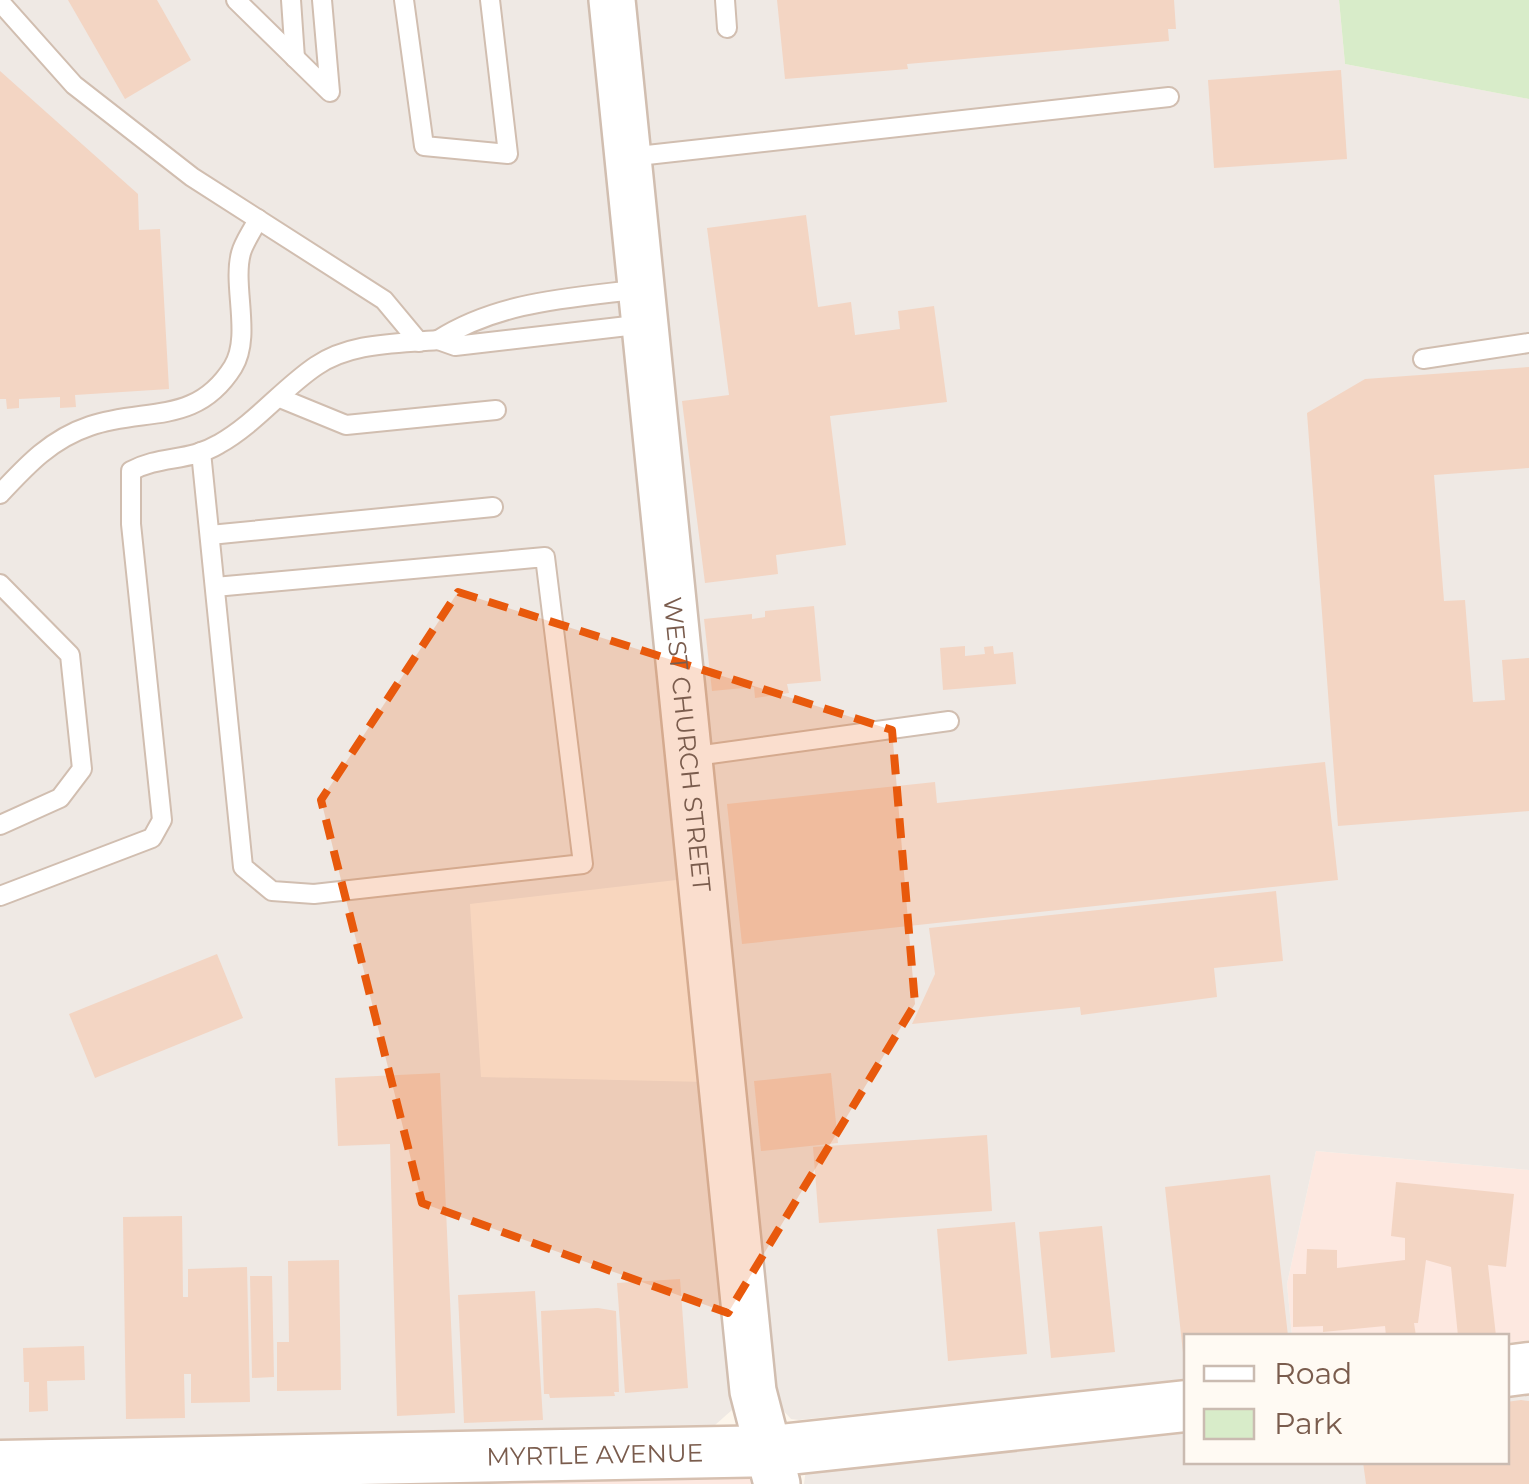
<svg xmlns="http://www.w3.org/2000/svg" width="1529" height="1484" font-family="Montserrat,sans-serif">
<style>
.commercial{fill:#fde8e0}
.industrial{fill:#efe9e4}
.green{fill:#d8ecc9}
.building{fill:#f3d5c3}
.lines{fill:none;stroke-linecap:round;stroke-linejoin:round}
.service-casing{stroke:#d1beb0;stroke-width:22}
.tertiary-casing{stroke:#d1beb0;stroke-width:50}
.secondary-casing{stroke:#d6c0b0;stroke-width:55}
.service{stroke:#fff;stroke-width:18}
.tertiary{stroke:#fff;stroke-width:45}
.secondary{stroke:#fff;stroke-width:50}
.marked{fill:#e8590c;fill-opacity:0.2;stroke:#e8590c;stroke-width:8;stroke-dasharray:20 12;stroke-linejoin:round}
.labels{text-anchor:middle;stroke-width:10;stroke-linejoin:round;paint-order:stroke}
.street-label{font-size:25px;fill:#7a5c4d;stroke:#fffaf3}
</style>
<rect width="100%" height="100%" fill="#fdf6ec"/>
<!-- commercial -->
<g class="commercial">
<polygon points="1316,1151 1529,1170 1529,1340 1507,1343 1506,1336 1292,1336 1287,1284"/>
<polygon points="749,1475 757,1477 761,1484 427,1484"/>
</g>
<!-- industrial -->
<g class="industrial">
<polygon points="0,0 595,0 685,879 470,904 481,1077 707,1082 739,1393 732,1410 715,1425 0,1439"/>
<polygon points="626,0 1339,0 1345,64 1529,99 1529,1170 1316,1151 1287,1284 1292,1336 1186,1336 1186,1379 799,1420 791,1419 781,1408 774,1392"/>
<polygon points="1529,1391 1529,1484 804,1484 806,1469 1186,1428 1186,1462 1506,1462 1507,1393"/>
</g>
<!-- green -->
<polygon class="green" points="1339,0 1529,0 1529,99 1345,64"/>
<!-- building -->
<g class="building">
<polygon points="68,0 157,0 191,60 125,99"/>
<polygon points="777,0 1174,0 1176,29 1168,29 1169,41 907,64 908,69 785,79"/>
<polygon points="1341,70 1347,159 1214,168 1208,80"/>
<polygon points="0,71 138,194 139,230 160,229 169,389 75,395 76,407 60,408 60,397 19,399 19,408 7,409 6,399 0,399"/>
<polygon points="806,215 818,307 851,302 855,335 900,329 898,311 934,306 947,402 830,416 846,545 776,555 778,574 705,583 682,401 729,395 707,228"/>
<polygon points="1529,367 1529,468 1434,475 1444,601 1465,600 1473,702 1505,700 1502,660 1529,658 1529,811 1338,826 1307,413 1365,379"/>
<polygon points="814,606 821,681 787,684 789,693 755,698 754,687 712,691 704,619 752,614 752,619 765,617 765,611"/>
<polygon points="965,646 965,656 985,654 984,647 993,646 994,654 1013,652 1016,684 943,690 940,648"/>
<polygon points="1325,762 1338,880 742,944 727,804 935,782 937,803"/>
<polygon points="1276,891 1283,961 1214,968 1217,997 1081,1015 1080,1007 912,1024 935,974 929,928"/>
<polygon points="217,954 243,1018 95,1078 69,1014"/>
<polygon points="440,1073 455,1413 397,1416 390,1144 338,1146 335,1078"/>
<polygon points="831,1073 838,1143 761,1151 754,1081"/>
<polygon points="987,1135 992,1211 819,1223 813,1147"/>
<polygon points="1270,1175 1288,1336 1186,1336 1186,1362 1184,1362 1165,1187"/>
<polygon points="1396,1182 1514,1194 1506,1267 1488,1265 1496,1336 1458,1336 1451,1267 1426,1260 1418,1323 1414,1323 1416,1336 1386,1336 1385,1326 1323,1332 1323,1326 1293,1327 1293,1274 1306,1274 1307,1249 1337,1250 1337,1268 1405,1260 1405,1238 1391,1236"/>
<polygon points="182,1216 183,1297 188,1297 188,1269 247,1267 250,1402 191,1403 191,1374 184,1374 185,1418 126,1419 123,1217"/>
<polygon points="1015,1222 1027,1354 948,1361 937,1229"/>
<polygon points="1102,1226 1115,1352 1051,1358 1039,1232"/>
<polygon points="339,1260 341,1390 277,1391 277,1342 289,1342 288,1261"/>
<polygon points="250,1276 272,1276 274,1377 252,1378"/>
<polygon points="680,1279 688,1388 625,1393 617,1283"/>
<polygon points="535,1291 543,1420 464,1423 458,1295"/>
<polygon points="598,1308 616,1311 619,1392 614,1392 615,1396 550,1398 549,1394 544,1394 541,1311"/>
<polygon points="84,1346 85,1380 47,1381 48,1411 29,1412 29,1382 24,1382 23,1348"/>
<polygon points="1521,1400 1529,1401 1529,1484 1366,1484 1363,1462 1506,1462 1506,1402"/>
</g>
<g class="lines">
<defs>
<g id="service">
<polyline points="236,0 330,92 322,0"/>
<polyline points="291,0 295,58"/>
<polyline points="404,0 424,146 508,154 490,0"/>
<polyline points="725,0 727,28"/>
<polyline points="0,2 74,85 192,177 384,300 419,342"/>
<polyline points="629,157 1169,97"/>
<path d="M642,289C571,298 499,301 438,340L455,346L645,324"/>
<polyline points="1423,359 1529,343"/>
<polyline points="280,398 346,425 496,410"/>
<polyline points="201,452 243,867 272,891 314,894 583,864 545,557 215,587"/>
<path d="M0,494C27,465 51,439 90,426C146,407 196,426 233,367C252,336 232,286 241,253C244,242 253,230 258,219"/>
<polyline points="210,535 493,507"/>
<polyline points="0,584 70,655 82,769 60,798 0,825"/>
<polyline points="689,757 949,721"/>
<path d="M0,896L152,838L162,820L131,524V471C160,455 189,462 219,444C256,423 282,389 316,366C351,342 397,344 438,340"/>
</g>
<g id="tertiary">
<path id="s1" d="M612,0L753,1391L777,1484"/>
</g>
<g id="secondary">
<polyline points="1506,1371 1529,1368"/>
<path id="s2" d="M0,1466L771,1451L1186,1406"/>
</g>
</defs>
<!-- service casing -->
<use href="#service" class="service-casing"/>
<!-- tertiary casing -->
<use href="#tertiary" class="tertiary-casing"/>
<!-- secondary casing -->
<use href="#secondary" class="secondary-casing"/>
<!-- service -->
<use href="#service" class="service"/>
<!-- tertiary -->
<use href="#tertiary" class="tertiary"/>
<!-- secondary -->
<use href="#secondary" class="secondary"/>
</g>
<!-- marked area -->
<path class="marked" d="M458,592L892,730L915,1004L728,1313L422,1203L321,800Z"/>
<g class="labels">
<!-- street labels -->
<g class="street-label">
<text dy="9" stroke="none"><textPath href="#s1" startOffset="748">WEST CHURCH STREET</textPath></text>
<text dy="9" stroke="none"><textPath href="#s2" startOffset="595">MYRTLE AVENUE</textPath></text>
</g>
</g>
<!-- legend -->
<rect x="1184" y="1334" width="325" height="130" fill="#fffaf3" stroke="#cabbb1" stroke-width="2.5"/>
<rect x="1204" y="1366" width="50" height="15" fill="#ffffff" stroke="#cabbb1" stroke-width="2.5"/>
<text x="1274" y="1384" font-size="30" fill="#7a5c4d">Road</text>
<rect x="1204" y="1409" width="50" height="30" fill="#d8ecc9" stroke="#cabbb1" stroke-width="2.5"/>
<text x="1274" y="1434" font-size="30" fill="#7a5c4d">Park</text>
</svg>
